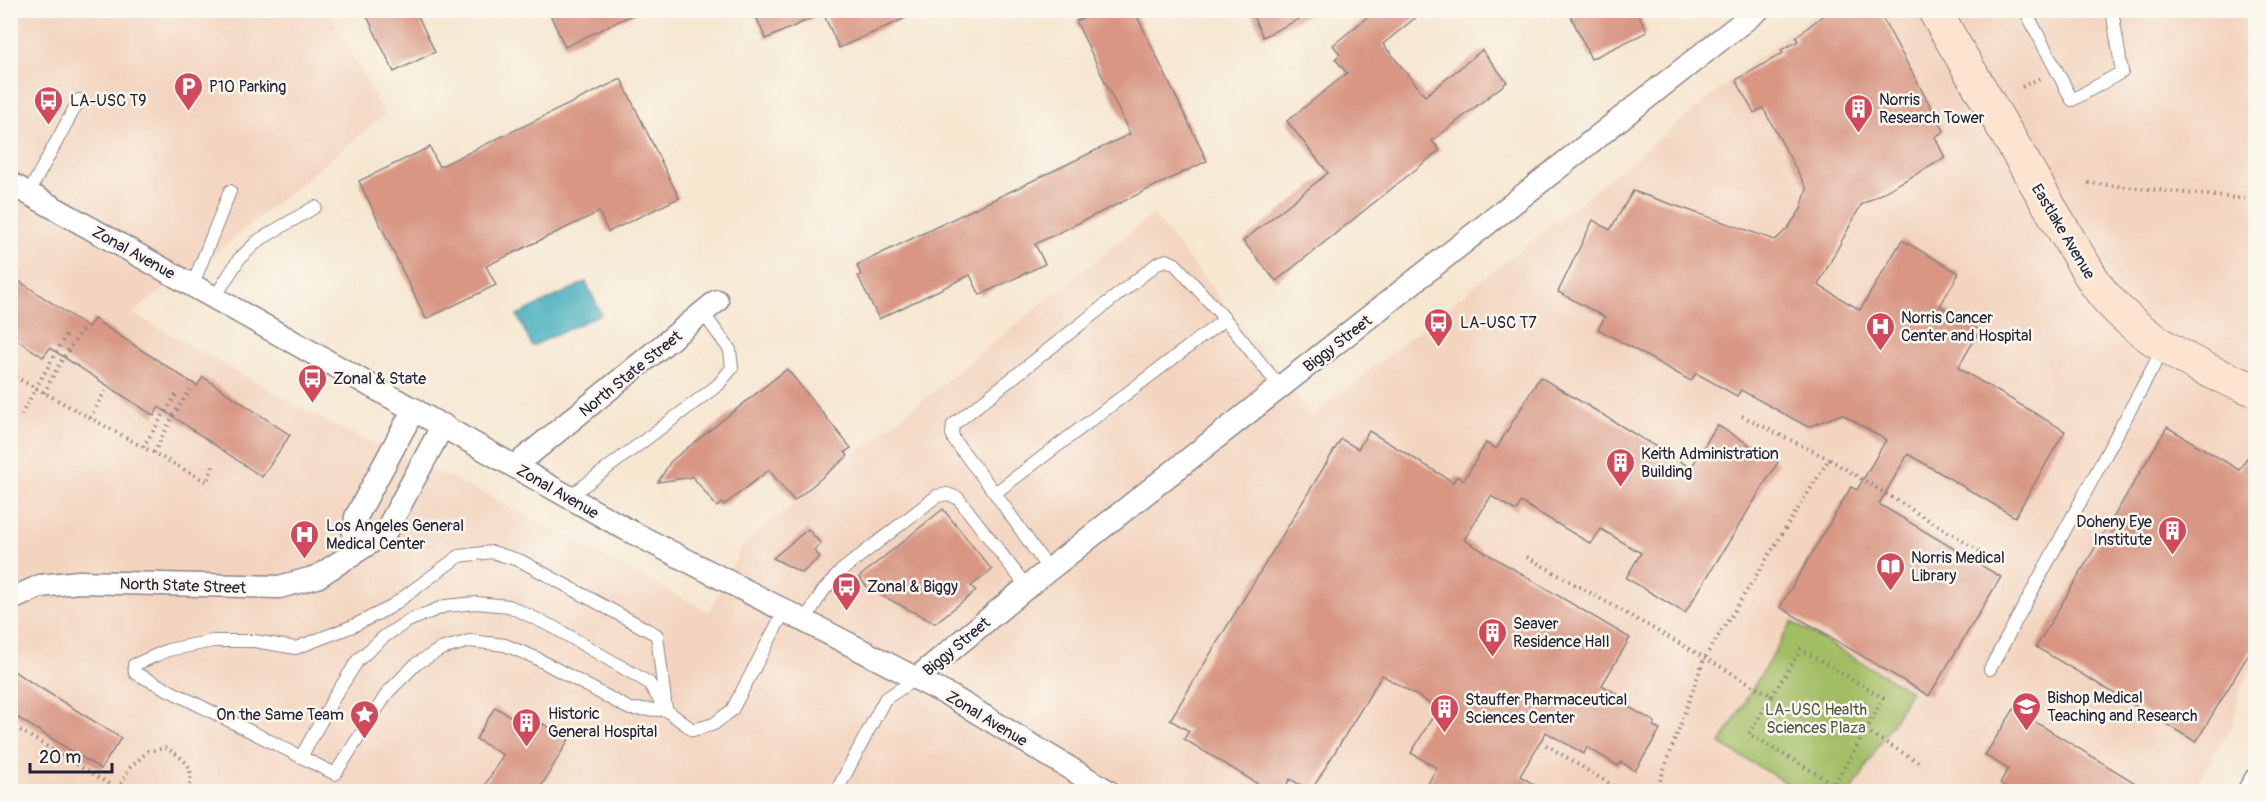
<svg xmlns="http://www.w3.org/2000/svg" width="2266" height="802" font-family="Pangolin,sans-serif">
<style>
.built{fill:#f3d4bf}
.green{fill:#a2be65;stroke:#627050;stroke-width:1.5}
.water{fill:#3fadbd;stroke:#30687c;stroke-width:1.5}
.building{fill:#d89683}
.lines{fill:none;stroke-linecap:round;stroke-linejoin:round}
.lane-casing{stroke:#8c8486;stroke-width:14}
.street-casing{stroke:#8c8486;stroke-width:25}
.secondary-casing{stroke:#8c8486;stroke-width:35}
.path{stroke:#8c8486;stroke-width:4;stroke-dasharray:1.5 4.5;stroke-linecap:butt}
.lane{stroke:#fff;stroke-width:12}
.street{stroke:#fff;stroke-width:22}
.secondary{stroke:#fde4d0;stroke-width:33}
.labels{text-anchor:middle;stroke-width:5;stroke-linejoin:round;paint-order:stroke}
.poi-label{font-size:16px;fill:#22223b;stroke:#fbf7ec;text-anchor:start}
.street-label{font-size:16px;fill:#22223b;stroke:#fbf7ec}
.park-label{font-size:16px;fill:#4f594a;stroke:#fbf7ec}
</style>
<rect width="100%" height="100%" fill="#fbf7ec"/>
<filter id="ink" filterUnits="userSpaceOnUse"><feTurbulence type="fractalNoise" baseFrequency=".0167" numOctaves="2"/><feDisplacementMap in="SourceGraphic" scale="12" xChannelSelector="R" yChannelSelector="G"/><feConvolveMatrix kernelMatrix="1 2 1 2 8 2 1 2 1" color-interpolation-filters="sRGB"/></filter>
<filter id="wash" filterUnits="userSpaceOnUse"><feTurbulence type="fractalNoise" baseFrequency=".008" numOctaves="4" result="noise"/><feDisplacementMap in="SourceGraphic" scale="24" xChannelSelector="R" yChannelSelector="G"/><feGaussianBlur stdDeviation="1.35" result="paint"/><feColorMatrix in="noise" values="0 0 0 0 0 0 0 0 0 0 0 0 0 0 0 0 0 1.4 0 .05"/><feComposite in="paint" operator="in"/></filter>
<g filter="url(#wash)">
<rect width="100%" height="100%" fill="#f6e7d1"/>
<!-- built -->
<polygon class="built" points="10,11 329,11 385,115 225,245 132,313 331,424 483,493 709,612 743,545 1153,214 1312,416 1818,11 2255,11 2255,662 2240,690 2232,727 2192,791 11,791"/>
<!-- green -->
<polygon class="green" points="1792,622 1911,691 1852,791 1800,791 1720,744"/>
<!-- water -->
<polygon class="water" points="586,282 601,314 532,346 517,315"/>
<g id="blocks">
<!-- building -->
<g class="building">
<polygon points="364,10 415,10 435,52 394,72"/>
<polygon points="548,10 642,10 565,47"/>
<polygon points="753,10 923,10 839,48 823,13 766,39"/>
<polygon points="1083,10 1134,10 1207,161 1035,244 1045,264 980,295 970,275 879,319 858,276 861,275 857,265 1130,134 1076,21 1086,17"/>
<polygon points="1250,10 1317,10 1263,37"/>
<polygon points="1376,10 1425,10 1383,44 1425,96 1482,50 1507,82 1432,141 1440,150 1276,281 1243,241 1328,173 1287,121 1347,73 1335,59 1340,54 1333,45"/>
<polygon points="1568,10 1637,10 1647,32 1591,59"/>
<polygon points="1830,10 1878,10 1944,131 1935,137 1945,158 1861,205 1818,285 1860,310 1902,240 1959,273 1940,306 1980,330 1958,368 2065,431 2015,517 1908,454 1879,504 2001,577 1929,696 1780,607 1851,487 1857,490 1886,440 1842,414 1808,427 1741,390 1737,396 1696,373 1691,381 1598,329 1605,317 1558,292 1593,220 1610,230 1633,191 1775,240 1788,228 1801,209 1807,189 1763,108 1754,113 1736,80 1783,53 1781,50 1798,41 1796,37"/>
<polygon points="621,79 679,198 608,232 599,212 486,266 496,285 426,319 359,181 430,147 439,167"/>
<polygon points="10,275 88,327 94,319 197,386 203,377 290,435 262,477 159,407 154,416 50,348 43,357 10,335"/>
<polygon points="787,369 851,448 845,452 848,456 794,501 769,470 724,505 722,503 717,507 693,477 658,482 671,461"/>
<polygon points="1540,377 1691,468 1717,425 1778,462 1685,613 1626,578 1641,553 1601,529 1591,544 1521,502 1516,511 1491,496 1464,540 1630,638 1602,685 1630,702 1627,706 1655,722 1653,726 1660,730 1635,771 1621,762 1618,766 1587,747 1584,754 1546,732 1520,776 1546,792 1423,792 1437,768 1411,753 1438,708 1382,675 1311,791 1290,779 1282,792 1271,792 1184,739 1189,731 1170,720 1341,439 1358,449 1369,431 1453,482 1457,476 1464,480 1486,443 1496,449"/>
<polygon points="2167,427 2239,470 2256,444 2256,642 2196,742 2036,647"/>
<polygon points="943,509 992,570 971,586 976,591 935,623 869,589 859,577"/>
<polygon points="808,529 821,544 814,550 820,557 802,573 773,558"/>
<polygon points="10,669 121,738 101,769 10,713"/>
<polygon points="495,707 520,722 526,714 569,739 538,792 481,792 503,755 476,739"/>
<polygon points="2014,709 2150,792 2013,792 2000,783 2008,769 1985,755"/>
</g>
</g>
</g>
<g filter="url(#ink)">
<use href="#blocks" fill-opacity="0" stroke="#8c8486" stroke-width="1.5"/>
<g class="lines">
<defs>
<g id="lane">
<polyline points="2025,10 2072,100 2122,72 2112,10"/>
<polyline points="28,194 79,100"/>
<polyline points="193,284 230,191"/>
<polyline points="215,297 239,259 259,240 315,207"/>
<polyline points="995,493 954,440 952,433 953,425 1158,263 1166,260 1175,264 1225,319 1280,387"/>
<polyline points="569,497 718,385 732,368 730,350 703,313"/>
<polygon points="492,552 521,561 657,635 666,710 630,709 534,657 505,645 470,641 441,649 416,664 388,692 335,774 135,673 134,665 168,650 213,641 254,641 296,648 353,626 389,608 459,556"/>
<polyline points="1049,570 995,493 1225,319"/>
<polyline points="805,620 823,591 842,570 937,496 947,494 958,498 1027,587"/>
<polyline points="1990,669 2164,347"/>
<polyline points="301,757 335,696 358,660 385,636 408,621 445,606 476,603 509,606 555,628 649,683 666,710 693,730 714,724 732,710 785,610"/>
<polyline points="836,792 885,699 917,678"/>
</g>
<g id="street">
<polyline points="10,183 624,528 952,697 1109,792"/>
<polyline points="515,466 717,301"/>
<polyline points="351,556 356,517 414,409"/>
<polyline points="10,600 40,586 79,582 279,587 317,577 385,533 443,425"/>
<polyline points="917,678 1027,587 1758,10"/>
<polyline points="2248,792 2256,779"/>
</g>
<path id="secondary" d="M1934,10L2081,260C2089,272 2095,285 2104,295C2143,341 2200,370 2256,390"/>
</defs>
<!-- lane casing -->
<use href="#lane" class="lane-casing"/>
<!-- street casing -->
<use href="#street" class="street-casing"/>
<!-- secondary casing -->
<use href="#secondary" class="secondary-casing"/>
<!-- path -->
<g class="path">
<polyline points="2022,87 2040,78"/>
<polyline points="2088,183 2256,200"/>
<polyline points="10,374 207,482 213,466"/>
<polyline points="44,393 60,363 82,330"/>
<polyline points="21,415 67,333"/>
<polyline points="1742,416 1829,459"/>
<polyline points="90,418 105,391"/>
<polyline points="143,447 178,392"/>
<polyline points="154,453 173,416 190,390"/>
<polyline points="1527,557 1772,696 1749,734 1834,784 1866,731 1922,764"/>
<polyline points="1772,696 1801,649 1883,698 1866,731"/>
<polyline points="10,724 122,792"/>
<polyline points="1546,745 1623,792"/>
<path d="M118,789L130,768L148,751L167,748C187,762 196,766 187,792"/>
<polyline points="1656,792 1704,659 1829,459 1981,552"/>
</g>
<!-- lane -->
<use href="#lane" class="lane"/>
<!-- street -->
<use href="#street" class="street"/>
<!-- secondary -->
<use href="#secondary" class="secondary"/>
</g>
</g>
<!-- icons -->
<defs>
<symbol id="parking-pin" viewBox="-11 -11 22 30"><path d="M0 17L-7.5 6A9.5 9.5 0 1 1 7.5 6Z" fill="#d1495b" stroke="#fbf7ec"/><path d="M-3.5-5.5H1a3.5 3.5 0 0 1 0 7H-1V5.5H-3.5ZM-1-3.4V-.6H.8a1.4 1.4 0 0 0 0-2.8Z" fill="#fff"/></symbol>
<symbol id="bus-pin" viewBox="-11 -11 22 30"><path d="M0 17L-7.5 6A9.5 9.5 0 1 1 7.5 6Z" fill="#d1495b" stroke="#fbf7ec"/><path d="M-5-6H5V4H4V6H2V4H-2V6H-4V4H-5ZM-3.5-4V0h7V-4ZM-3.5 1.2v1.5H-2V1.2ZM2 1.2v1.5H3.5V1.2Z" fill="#fff"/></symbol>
<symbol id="building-pin" viewBox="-11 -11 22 30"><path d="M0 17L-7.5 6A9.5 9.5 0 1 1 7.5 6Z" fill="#d1495b" stroke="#fbf7ec"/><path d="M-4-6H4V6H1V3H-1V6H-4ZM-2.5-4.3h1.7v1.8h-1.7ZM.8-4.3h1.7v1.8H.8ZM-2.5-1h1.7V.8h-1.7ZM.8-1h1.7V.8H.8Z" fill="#fff"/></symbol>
<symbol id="hospital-pin" viewBox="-11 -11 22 30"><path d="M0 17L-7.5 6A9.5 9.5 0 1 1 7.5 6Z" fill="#d1495b" stroke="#fbf7ec"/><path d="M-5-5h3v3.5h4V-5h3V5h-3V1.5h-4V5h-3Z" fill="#fff"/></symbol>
<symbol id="library-pin" viewBox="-11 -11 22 30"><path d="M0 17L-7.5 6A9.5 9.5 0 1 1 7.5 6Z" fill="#d1495b" stroke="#fbf7ec"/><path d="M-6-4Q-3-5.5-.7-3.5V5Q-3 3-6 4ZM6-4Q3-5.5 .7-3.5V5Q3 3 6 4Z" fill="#fff"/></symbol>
<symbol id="university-pin" viewBox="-11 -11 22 30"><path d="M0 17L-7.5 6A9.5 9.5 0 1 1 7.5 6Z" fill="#d1495b" stroke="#fbf7ec"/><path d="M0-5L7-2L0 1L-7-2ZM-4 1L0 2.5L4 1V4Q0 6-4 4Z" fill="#fff"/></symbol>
<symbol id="sight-pin" viewBox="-11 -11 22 30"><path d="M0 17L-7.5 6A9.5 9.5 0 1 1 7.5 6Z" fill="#d1495b" stroke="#fbf7ec"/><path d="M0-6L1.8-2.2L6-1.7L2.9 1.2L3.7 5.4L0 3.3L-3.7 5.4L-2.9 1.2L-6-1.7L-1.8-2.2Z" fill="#fff"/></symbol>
</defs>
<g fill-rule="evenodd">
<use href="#parking-pin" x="172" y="70" width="33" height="45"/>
<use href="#bus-pin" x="32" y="84" width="33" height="45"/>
<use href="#building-pin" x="1842" y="92" width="33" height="45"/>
<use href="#bus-pin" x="1422" y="306" width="33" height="45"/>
<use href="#hospital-pin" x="1864" y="310" width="33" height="45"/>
<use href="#bus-pin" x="296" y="362" width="33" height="45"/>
<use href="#building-pin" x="1604" y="446" width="33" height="45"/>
<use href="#building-pin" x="2156" y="514" width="33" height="45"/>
<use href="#hospital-pin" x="288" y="518" width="33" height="45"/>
<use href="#library-pin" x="1874" y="550" width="33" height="45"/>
<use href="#bus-pin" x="830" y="570" width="33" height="45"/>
<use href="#building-pin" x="1476" y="616" width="33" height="45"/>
<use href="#university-pin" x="2010" y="690" width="33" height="45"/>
<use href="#building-pin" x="1428" y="692" width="33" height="45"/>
<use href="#sight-pin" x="348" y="698" width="33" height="45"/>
<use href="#building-pin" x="510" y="706" width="33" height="45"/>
</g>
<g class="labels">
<!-- poi labels -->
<g class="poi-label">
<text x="209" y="92">P10 Parking</text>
<text x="1879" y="105">Norris<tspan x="1879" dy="18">Research Tower</tspan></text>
<text x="70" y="106">LA-USC T9</text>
<text x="1901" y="323">Norris Cancer<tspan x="1901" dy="18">Center and Hospital</tspan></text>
<text x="1460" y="328">LA-USC T7</text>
<text x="333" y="384">Zonal &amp; State</text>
<text x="1641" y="459">Keith Administration<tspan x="1641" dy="18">Building</tspan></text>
<text x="2152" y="527" text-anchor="end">Doheny Eye<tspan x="2152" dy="18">Institute</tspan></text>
<text x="326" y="531">Los Angeles General<tspan x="326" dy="18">Medical Center</tspan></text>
<text x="1911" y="563">Norris Medical<tspan x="1911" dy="18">Library</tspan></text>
<text x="867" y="592">Zonal &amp; Biggy</text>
<text x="1513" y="629">Seaver<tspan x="1513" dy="18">Residence Hall</tspan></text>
<text x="2047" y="703">Bishop Medical<tspan x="2047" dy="18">Teaching and Research</tspan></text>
<text x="1465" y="705">Stauffer Pharmaceutical<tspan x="1465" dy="18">Sciences Center</tspan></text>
<text x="548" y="719">Historic<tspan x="548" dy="18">General Hospital</tspan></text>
<text x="344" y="720" text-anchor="end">On the Same Team</text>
</g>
<!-- street labels -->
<g class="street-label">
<text transform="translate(2064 231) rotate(59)" y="6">Eastlake Avenue</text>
<text transform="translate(134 252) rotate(29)" y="6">Zonal Avenue</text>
<text transform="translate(1337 343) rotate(-38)" y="6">Biggy Street</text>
<text transform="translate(630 373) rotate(-39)" y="6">North State Street</text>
<text transform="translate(558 491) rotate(30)" y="6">Zonal Avenue</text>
<text transform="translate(183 585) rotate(2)" y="6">North State Street</text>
<text transform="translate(956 646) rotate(-40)" y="6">Biggy Street</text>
<text transform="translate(987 718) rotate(31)" y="6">Zonal Avenue</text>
</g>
<!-- park labels -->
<g class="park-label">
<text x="1816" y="715">LA-USC Health<tspan x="1816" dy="18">Sciences Plaza</tspan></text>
</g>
</g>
<!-- margin -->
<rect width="2266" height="802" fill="none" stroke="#fbf7ec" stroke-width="36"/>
<!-- scale -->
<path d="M30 763v9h82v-9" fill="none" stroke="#22223b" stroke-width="3"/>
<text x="39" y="763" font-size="18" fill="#22223b" stroke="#fbf7ec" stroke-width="4.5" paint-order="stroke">20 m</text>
</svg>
